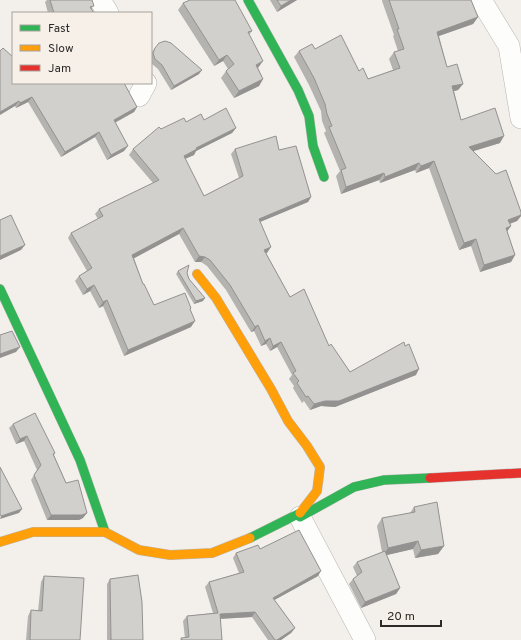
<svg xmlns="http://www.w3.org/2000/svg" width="521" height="640" font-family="Overpass,sans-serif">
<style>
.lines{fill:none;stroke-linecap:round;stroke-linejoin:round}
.street-casing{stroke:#b9b6b3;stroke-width:22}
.fast-casing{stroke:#b9b6b3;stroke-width:10}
.slow-casing{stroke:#b9b6b3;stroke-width:10}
.jam-casing{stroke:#b9b6b3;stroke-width:10}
.street{stroke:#fdfdfc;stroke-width:21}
.fast{stroke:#30b455;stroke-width:9}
.slow{stroke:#ff9f0a;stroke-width:9}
.jam{stroke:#e5322d;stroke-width:9}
.wall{fill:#b5b3b0}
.shaded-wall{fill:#939290}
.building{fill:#d2d0cd;stroke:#939290}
</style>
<rect width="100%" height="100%" fill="#f3f0ec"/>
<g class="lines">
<defs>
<g id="street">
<polyline points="100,0 108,13"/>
<polyline points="481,0 509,46 521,118"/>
<polyline points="139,96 146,83"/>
<polyline points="300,517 365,640"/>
</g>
<g id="fast">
<polyline points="248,0 298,90 309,116 313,146 324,177"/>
<polyline points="0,289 80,460 105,532"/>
<polyline points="250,538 300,513 300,517 354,487 384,480 430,478"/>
</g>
<g id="slow">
<polyline points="197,274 216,298 271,389 288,421 307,446 320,467 317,491 300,513"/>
<polyline points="0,542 33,532 105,532 139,550 170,555 212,553 250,538"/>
</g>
<polyline id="jam" points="430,478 521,473"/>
</defs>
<!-- street casing -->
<use href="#street" class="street-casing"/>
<!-- fast casing -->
<use href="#fast" class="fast-casing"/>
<!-- slow casing -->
<use href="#slow" class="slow-casing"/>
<!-- jam casing -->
<use href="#jam" class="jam-casing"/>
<!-- street -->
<use href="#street" class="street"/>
<!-- fast -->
<use href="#fast" class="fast"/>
<!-- slow -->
<use href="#slow" class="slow"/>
<!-- jam -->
<use href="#jam" class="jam"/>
</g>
<!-- wall -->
<g class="wall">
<polygon points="47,0 92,0 92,9 94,13 48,13 45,2"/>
<polygon points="270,0 297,0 277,12"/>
<polygon points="382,0 471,0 478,17 473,24 439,36 447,67 463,84 458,90 454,91 461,120 500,143 473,151 521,212 521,216 517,221 510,224 507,231 515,255 511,262 480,272 471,246 459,250 429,168 416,173 415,170 380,183 379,180 341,194 336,176 340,171 324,133 326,131 322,121 321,111 309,85 294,57 299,51 315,49 359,71 368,79 393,70 389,59 394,52 398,51 393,36 394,35 382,1"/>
<polygon points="183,3 252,31 249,35 258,68 263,79 259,86 234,98 221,78 226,71 228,69 223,61 214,66 178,10"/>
<polygon points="155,48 199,74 171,90 158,69 152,64 151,60 151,55 152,52"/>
<polygon points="13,83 137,107 134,112 115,123 124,151 107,160 95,137 61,157 28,102 16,108 15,106"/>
<polygon points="204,120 236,128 232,133 196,151 194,155 185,159 204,196 239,178 231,154 235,149 279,150 311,197 308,202 260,222 267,253 266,253 290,297 350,372 416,375 335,407 321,406 310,410 304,401 302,403 293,388 294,386 289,379 292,375 277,347 270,351 266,344 261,346 254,331 251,332 226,290 207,266 201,262 195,262 179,234 134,258 143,284 154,305 190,310 191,327 124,356 103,306 99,308 90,291 83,295 75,281 79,276 87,271 68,238 71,233 98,219 95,214 99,209 153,183 129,155 133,149 161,129 186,122"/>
<polygon points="178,271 187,273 189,279 203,301 194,304 176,274"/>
<polygon points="13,424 55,453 54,455 66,483 83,518 79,520 47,520 31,480 37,470 24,441 16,444 9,428"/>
<polygon points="414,507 444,546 438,554 415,558 413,549 386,555 400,588 396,594 361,608 349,584 353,579 357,576 353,567 357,562 382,552 377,526 382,518 410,513"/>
<polygon points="260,549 318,576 274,600 295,628 291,633 281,640 268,640 252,617 220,619 222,640 180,640 181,638 185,638 183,621 187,616 213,613 205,587 209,582 239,573 233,558 236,553"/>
<polygon points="44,576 80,640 26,640 28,616 31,610 38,611 41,582"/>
<polygon points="110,579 143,640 107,640 107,584"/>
</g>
<!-- shaded-wall -->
<g class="shaded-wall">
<polygon points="291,0 297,0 277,12 281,6"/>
<polygon points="478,17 473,24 433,38 437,32"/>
<polygon points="227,55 223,61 214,66 219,60"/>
<polygon points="263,61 258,68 252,72 256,65"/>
<polygon points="202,70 199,74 171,90 174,86"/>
<polygon points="263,79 259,86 234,98 239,91"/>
<polygon points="463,84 458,90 447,93 452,86"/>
<polygon points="32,97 28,102 16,108 20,103"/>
<polygon points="19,101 15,106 0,115 0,112"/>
<polygon points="137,107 134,112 110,125 114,120"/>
<polygon points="236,128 232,133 196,151 194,155 180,161 184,156 196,148"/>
<polygon points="99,132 95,137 61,157 65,152"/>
<polygon points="504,136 500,143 464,154 469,147"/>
<polygon points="128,146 124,151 107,160 111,155"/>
<polygon points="434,161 429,168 416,173 421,166"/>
<polygon points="419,163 415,170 380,183 385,177"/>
<polygon points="384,173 379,180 341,194 346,187"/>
<polygon points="311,197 308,202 255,224 259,219"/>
<polygon points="521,215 521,216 517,221 503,226 508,220"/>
<polygon points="511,226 506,233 506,228"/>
<polygon points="183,228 179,234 129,261 132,255"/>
<polygon points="476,239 471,246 459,250 464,243"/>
<polygon points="25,245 21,250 0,260 0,256"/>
<polygon points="271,247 267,253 260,255 264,250"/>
<polygon points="515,255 511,262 480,272 484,265"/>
<polygon points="199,256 205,257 201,262 195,262"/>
<polygon points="94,285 90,291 83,295 87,289"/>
<polygon points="205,298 203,301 194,304 196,301"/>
<polygon points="107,300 103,306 99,308 103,302"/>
<polygon points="195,321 191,327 124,356 128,350"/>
<polygon points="258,325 254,331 251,332 255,327"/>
<polygon points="270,338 266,344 261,346 265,341"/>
<polygon points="281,342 277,347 270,351 273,346"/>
<polygon points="20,347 16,352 0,358 0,354"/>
<polygon points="419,369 416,375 335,407 321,406 310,410 314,404"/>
<polygon points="27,436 24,441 16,444 20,439"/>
<polygon points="22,509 19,513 0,519 1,516"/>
<polygon points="87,513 83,518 79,520 47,520 51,515"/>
<polygon points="418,541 413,549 383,556 388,548"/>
<polygon points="444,546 438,554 415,558 421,550"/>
<polygon points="321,571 318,576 269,603 273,598"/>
<polygon points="400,588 396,594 361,608 365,602"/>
<polygon points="255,612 252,617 216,619 220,614"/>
<polygon points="295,628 291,633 281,640 277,640"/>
</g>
<!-- building -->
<g class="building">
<polygon points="50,0 92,0 94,6 90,7 94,13 54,13"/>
<polygon points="190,0 235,0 252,31 248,32 263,61 256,65 263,79 239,91 226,71 234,64 227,55 219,60 183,3"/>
<polygon points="277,0 291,0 281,6"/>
<polygon points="389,0 471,0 478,17 437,32 447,67 457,64 463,84 452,86 461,120 495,108 504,136 469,147 496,174 506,170 521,212 521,215 508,220 511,226 506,228 515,255 484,265 476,239 464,243 434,161 421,166 419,163 385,177 384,173 346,187 341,170 346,168 329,127 332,126 327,114 325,104 314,78 299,51 312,44 315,49 341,35 359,71 363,68 368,79 400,68 394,52 404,49 397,29 399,29"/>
<polygon points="165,41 171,43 202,70 174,86 162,65 155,59 153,53 155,48 159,43"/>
<polygon points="3,48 13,57 13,83 124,83 137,107 114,120 128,146 111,155 99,132 65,152 32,97 20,103 19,101 0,112 0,51"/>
<polygon points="226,108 236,128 196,148 197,149 184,156 204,196 243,176 235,149 276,136 279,150 296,146 311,197 259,219 271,247 264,250 290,297 304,289 329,346 331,344 350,372 404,342 405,346 409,344 419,369 339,401 325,401 314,404 308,396 306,397 297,383 299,381 293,373 296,371 281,342 273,346 270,338 265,341 258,325 255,327 230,285 210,260 205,257 199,256 183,228 132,255 143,284 144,284 154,305 185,293 191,308 190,309 195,321 128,350 107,300 103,302 94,285 87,289 79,276 92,268 71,233 103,216 99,209 159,180 133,149 159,127 161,129 184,118 186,122 201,114 204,120"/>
<polygon points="11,215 25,245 0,256 0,220"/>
<polygon points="189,265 187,273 189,279 205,298 196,301 178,271"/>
<polygon points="12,331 20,347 0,354 0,335"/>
<polygon points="35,413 55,453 53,454 66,483 78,480 87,513 82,515 51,515 34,475 41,465 27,436 20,439 13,424"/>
<polygon points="0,467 22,509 1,516 0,514"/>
<polygon points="437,502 444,546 421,550 418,541 388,548 382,518 415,512 414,507"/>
<polygon points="299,530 321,571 273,598 295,628 277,640 275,640 255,612 220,614 222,640 182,640 181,638 189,637 187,616 218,613 209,582 244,572 236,553 258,545 260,549"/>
<polygon points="385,551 400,588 365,602 353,579 362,572 357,562"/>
<polygon points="138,575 142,602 143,640 111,640 110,579"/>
<polygon points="44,576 84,578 80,640 30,640 31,610 42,611"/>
</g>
<!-- legend -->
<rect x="12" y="12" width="140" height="72" fill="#f6f0e9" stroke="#a6a19c"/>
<rect x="20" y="25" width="20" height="6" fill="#30b455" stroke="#a6a19c"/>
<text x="48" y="32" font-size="12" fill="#2d2b28">Fast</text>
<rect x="20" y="45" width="20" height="6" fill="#ff9f0a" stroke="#a6a19c"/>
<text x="48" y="52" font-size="12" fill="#2d2b28">Slow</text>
<rect x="20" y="65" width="20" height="6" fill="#e5322d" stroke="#a6a19c"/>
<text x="48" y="72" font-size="12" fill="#2d2b28">Jam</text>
<!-- scale -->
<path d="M381 620v6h60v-6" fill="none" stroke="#2d2b28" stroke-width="2"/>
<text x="387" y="620" font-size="12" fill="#2d2b28" stroke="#f6f0e9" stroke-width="3" paint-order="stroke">20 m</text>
</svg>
